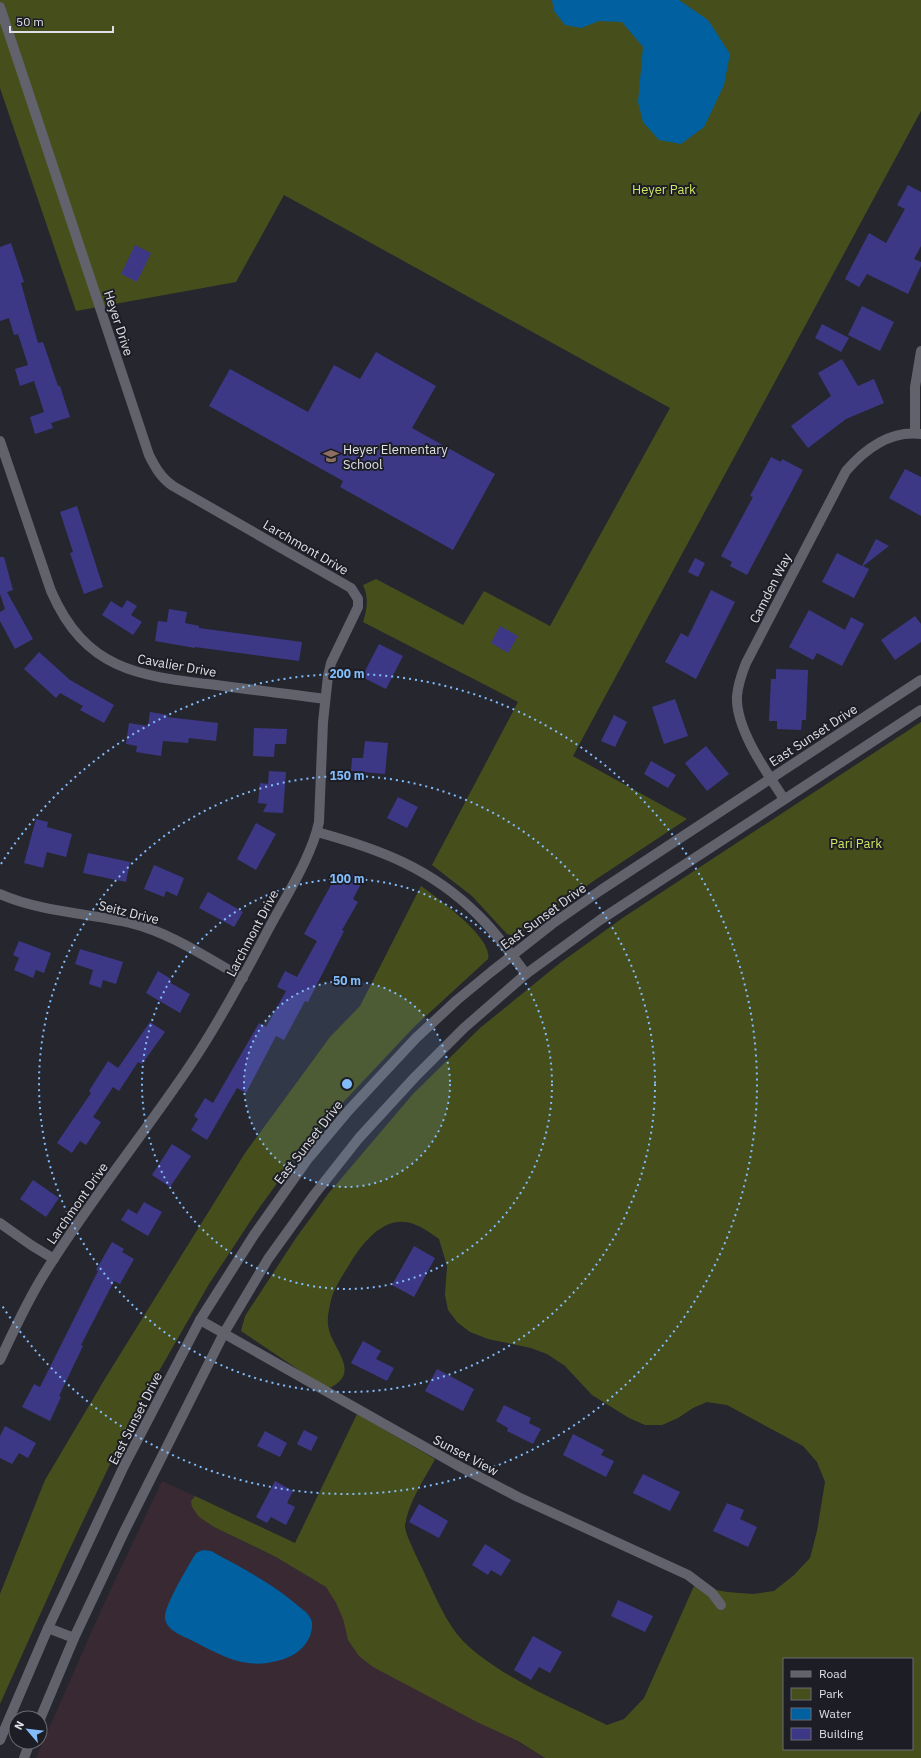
<svg xmlns="http://www.w3.org/2000/svg" width="921" height="1758" font-family="'IBM Plex Sans',sans-serif">
<style>
.commercial{fill:#392933}
.green{fill:#464f1b;fill-rule:evenodd}
.water{fill:#0060a0}
.building{fill:#3d3886}
.lines{fill:none;stroke-linecap:round;stroke-linejoin:round}
.street{stroke:#61626c;stroke-width:10}
.secondary{stroke:#61626c;stroke-width:10}
.ring{fill:none;stroke:#82bcfa;stroke-width:2;stroke-dasharray:2 4}
.labels{text-anchor:middle;stroke-width:4;stroke-linejoin:round;paint-order:stroke}
.park-label{font-size:13px;fill:#cee562;stroke:#1c1d25}
.street-label{font-size:13px;fill:#dfe0e5;stroke:#1c1d25}
.poi-label{font-size:13px;fill:#dfe0e5;stroke:#1c1d25;text-anchor:start}
.centre{fill:#82bcfa;stroke:#1c1d25;stroke-width:2}
.ring-label{font-size:12px;text-anchor:middle;font-weight:bold;fill:#82bcfa;stroke:#1c1d25;stroke-width:4;stroke-linejoin:round;paint-order:stroke}
</style>
<rect width="100%" height="100%" fill="#26262f"/>
<!-- commercial -->
<polygon class="commercial" points="162,1481 195,1496 191,1501 199,1517 214,1527 276,1557 326,1587 336,1603 343,1619 348,1640 545,1758 36,1758 102,1608"/>
<!-- green -->
<g class="green">
<path d="M0,0H921V111L573,756L687,819L595,880L522,932L515,936L507,934L472,896L432,865L518,702L363,622C367,609 369,598 363,585L376,579L463,625L484,591L550,626L670,408L284,195L236,282L76,311L0,88Z"/>
<path d="M921,722V1758H545L518,1741L477,1722L373,1667L359,1656L348,1640L343,1619L336,1603L326,1587L276,1557L214,1527L199,1517L192,1507L191,1501L195,1496L295,1543L357,1414L435,1459C424,1480 409,1501 405,1525C404,1533 419,1561 423,1570C434,1593 445,1622 463,1641C499,1677 562,1702 607,1725L624,1719L644,1698L694,1586L727,1592L753,1594L774,1591L794,1575L810,1558L817,1531L825,1482L817,1462L803,1446L727,1405L707,1402L693,1408L678,1418L662,1425H645L629,1418L592,1395L565,1366L547,1354L531,1348L488,1339L470,1332L457,1322L448,1310L445,1295L447,1266L439,1239C432,1234 424,1228 416,1225C386,1212 363,1242 349,1265C343,1275 334,1288 331,1300C329,1310 326,1320 329,1330C335,1352 362,1374 327,1389L241,1331L245,1316L296,1238L328,1194L413,1094L480,1028L560,963L624,917ZM784,1659H912V1749H784Z"/>
<path d="M421,886C436,897 494,938 488,959L414,1027L334,1112L291,1164L257,1211L209,1284L143,1399L114,1456L65,1559L0,1704V1594L45,1480L106,1377L245,1153L330,1037L360,1006Z"/>
</g>
<!-- water -->
<g class="water">
<polygon points="552,0 679,0 708,20 730,54 724,85 704,127 681,144 659,140 643,122 638,102 643,47 622,22 599,21 581,28 565,25 554,11"/>
<path d="M203,1550L211,1551C240,1567 270,1582 296,1604C300,1608 306,1611 309,1616C314,1622 312,1630 310,1636C305,1648 295,1655 284,1659C248,1671 226,1658 195,1642C184,1636 168,1632 165,1619C163,1607 189,1565 196,1553Z"/>
</g>
<!-- building -->
<g class="building">
<polygon points="908,185 921,192 921,246 914,259 921,262 921,266 908,294 867,274 859,287 845,279 869,233 886,243 905,209 897,205"/>
<polygon points="11,243 24,282 21,283 38,343 43,342 58,386 60,386 70,417 51,423 53,428 35,434 30,417 44,412 34,381 20,386 15,369 28,365 18,334 14,335 9,318 0,321 0,247"/>
<polygon points="135,245 151,253 137,282 121,274"/>
<polygon points="862,306 894,322 880,351 848,335"/>
<polygon points="822,324 849,338 841,352 815,338"/>
<polygon points="376,352 436,386 412,428 495,474 453,550 340,487 343,481 209,406 230,369 308,412 334,365 360,379"/>
<polygon points="842,359 858,386 874,379 884,403 846,419 808,448 791,426 831,396 818,373"/>
<polygon points="771,457 781,462 782,459 803,470 747,575 730,566 732,562 721,556 753,497 750,496"/>
<polygon points="905,469 921,477 921,516 889,498"/>
<polygon points="77,506 103,587 84,594 70,553 73,552 60,512"/>
<polygon points="876,539 889,546 863,566 869,569 854,598 822,582 837,553 862,566"/>
<polygon points="0,557 4,557 13,590 7,592 33,639 15,649 0,621 0,612 5,609 0,594"/>
<polygon points="695,558 705,563 698,577 688,572"/>
<polygon points="711,590 735,602 696,679 665,662 681,633 688,637"/>
<polygon points="127,600 137,606 131,615 142,622 133,635 102,615 111,601 122,608"/>
<polygon points="169,609 187,612 185,623 199,626 199,628 302,642 299,661 195,647 195,648 155,641 158,621 167,622"/>
<polygon points="809,610 845,630 851,617 864,624 842,666 817,653 813,660 789,647"/>
<polygon points="915,616 921,624 921,642 895,660 881,640"/>
<polygon points="500,626 518,636 508,653 491,643"/>
<polygon points="379,644 403,656 386,689 362,677"/>
<polygon points="39,652 70,680 114,705 104,723 80,710 83,706 60,693 56,698 24,669"/>
<polygon points="776,669 808,670 806,720 802,720 801,730 777,729 777,721 769,721 771,679 776,679"/>
<polygon points="675,699 688,736 664,744 652,707"/>
<polygon points="150,712 168,715 167,717 218,723 216,741 189,738 188,743 163,741 161,756 136,752 137,746 126,744 129,723 148,726"/>
<polygon points="614,715 627,722 615,747 601,741"/>
<polygon points="254,728 287,729 286,744 275,744 274,757 253,756"/>
<polygon points="365,741 388,743 385,774 351,771 352,758 363,758"/>
<polygon points="706,746 729,774 707,791 685,763"/>
<polygon points="651,761 676,775 668,788 644,774"/>
<polygon points="269,771 286,772 283,813 263,812 267,804 258,803 260,783 268,784"/>
<polygon points="398,797 418,807 407,828 387,818"/>
<polygon points="36,819 48,822 47,827 72,834 66,857 47,852 43,868 24,863"/>
<polygon points="256,823 276,834 256,870 237,859"/>
<polygon points="88,853 130,862 126,882 83,873"/>
<polygon points="154,865 184,878 177,896 166,891 164,897 144,889"/>
<polygon points="346,871 363,880 353,899 358,902 342,930 344,931 308,1002 305,1001 284,1040 276,1036 246,1093 237,1088 207,1140 191,1130 198,1119 194,1116 205,1098 213,1103 259,1023 266,1027 286,991 277,987 285,971 297,977 317,941 304,934 336,876 342,879"/>
<polygon points="208,892 243,912 234,927 199,908"/>
<polygon points="19,941 51,953 44,973 36,970 33,978 14,970 19,958 13,955"/>
<polygon points="80,949 123,962 116,984 103,980 101,988 89,984 93,970 75,964"/>
<polygon points="158,971 171,979 169,982 190,994 180,1013 146,993"/>
<polygon points="150,1022 165,1032 142,1064 138,1062 119,1091 113,1087 93,1117 101,1122 86,1145 80,1141 72,1153 57,1143 91,1093 89,1091 108,1061 118,1068"/>
<polygon points="172,1144 191,1156 170,1187 152,1175"/>
<polygon points="33,1180 59,1198 46,1217 20,1199"/>
<polygon points="144,1202 162,1212 148,1236 121,1220 128,1209 137,1214"/>
<polygon points="112,1242 124,1249 122,1252 134,1259 120,1284 114,1281 81,1345 83,1346 59,1396 61,1397 50,1421 22,1407 34,1384 40,1387 98,1271 96,1270"/>
<polygon points="414,1246 435,1258 414,1297 392,1285"/>
<polygon points="363,1341 381,1351 376,1359 394,1368 387,1381 351,1363"/>
<polygon points="437,1369 474,1389 463,1411 425,1391"/>
<polygon points="504,1405 531,1418 529,1423 541,1429 533,1444 507,1431 508,1428 496,1421"/>
<polygon points="5,1426 36,1443 28,1458 19,1453 12,1464 0,1458 0,1436"/>
<polygon points="304,1430 318,1437 311,1451 297,1444"/>
<polygon points="265,1431 287,1443 280,1457 257,1446"/>
<polygon points="573,1434 604,1450 601,1455 614,1461 606,1477 563,1455"/>
<polygon points="643,1474 680,1492 670,1511 633,1493"/>
<polygon points="275,1481 293,1491 287,1503 295,1507 286,1525 271,1517 267,1523 256,1517"/>
<polygon points="727,1503 744,1510 740,1519 757,1527 748,1547 713,1531"/>
<polygon points="419,1504 448,1521 439,1538 409,1522"/>
<polygon points="485,1544 511,1560 501,1576 491,1570 488,1575 472,1565"/>
<polygon points="618,1600 653,1616 645,1632 611,1616"/>
<polygon points="533,1636 562,1652 550,1673 539,1667 531,1680 514,1670"/>
</g>
<g class="lines">
<!-- street -->
<g class="street">
<path d="M0,7L149,455C155,467 161,478 173,486L351,588L358,599V607L331,663L328,676L323,722L319,822C312,856 285,898 268,930C244,976 220,1021 191,1064C144,1134 91,1199 46,1271C28,1299 14,1330 0,1360"/>
<polyline points="915,433 915,387 921,351"/>
<path d="M0,441L51,591C86,671 139,676 216,685C253,690 289,694 325,699"/>
<path d="M784,799C767,773 735,728 737,696C738,684 742,673 746,663L846,471C865,449 891,430 921,434"/>
<path d="M317,832C379,849 431,868 478,915C496,932 511,954 526,974"/>
<path d="M0,894C41,912 87,913 131,923C171,933 207,958 243,978"/>
<polyline points="0,1223 31,1245 54,1259"/>
<polyline points="200,1320 455,1464 518,1497 688,1575 712,1593 721,1605"/>
</g>
<!-- secondary -->
<g class="secondary">
<polyline points="48,1628 74,1638"/>
<polyline points="40,1719 74,1638 124,1532 224,1333 268,1259 314,1195 359,1138 415,1077 464,1028 526,974 600,920 921,710"/>
<polyline points="0,1740 48,1628 124,1466 200,1320 254,1235 307,1160 349,1110 416,1038 457,1000 491,972 552,924 601,890 921,680"/>
<polyline points="24,1758 30,1742"/>
</g>
</g>
<!-- distance rings -->
<circle cx="347" cy="1084" r="103" fill="#82bcfa" fill-opacity=".12"/>
<g class="ring">
<circle cx="347" cy="1084" r="103"/>
<circle cx="347" cy="1084" r="205"/>
<circle cx="347" cy="1084" r="308"/>
<path d="M1 864A410 410 0 1 1 1 1304"/>
</g>
<!-- icons -->
<defs>
<symbol id="school-bare" viewBox="-9 -9 18 18"><path d="M0-5L7-2L0 1L-7-2ZM-4 1L0 2.5L4 1V4Q0 6-4 4Z" fill="#8d6e63" stroke="#1c1d25" stroke-width="2.5" paint-order="stroke"/></symbol>
</defs>
<g fill-rule="evenodd">
<use href="#school-bare" x="320" y="445" width="22" height="22"/>
</g>
<g class="labels">
<!-- park labels -->
<g class="park-label">
<text x="664" y="194">Heyer Park</text>
<text x="856" y="848">Pari Park</text>
</g>
<!-- street labels -->
<g class="street-label">
<text transform="translate(119 323) rotate(72)" y="5">Heyer Drive</text>
<text transform="translate(306 547) rotate(30)" y="5">Larchmont Drive</text>
<text transform="translate(770 588) rotate(-63)" y="5">Camden Way</text>
<text transform="translate(177 665) rotate(10)" y="5">Cavalier Drive</text>
<text transform="translate(813 735) rotate(-33)" y="5">East Sunset Drive</text>
<text transform="translate(129 912) rotate(14)" y="5">Seitz Drive</text>
<text transform="translate(543 916) rotate(-36)" y="5">East Sunset Drive</text>
<text transform="translate(252 933) rotate(-62)" y="5">Larchmont Drive</text>
<text transform="translate(308 1142) rotate(-52)" y="5">East Sunset Drive</text>
<text transform="translate(77 1203) rotate(-55)" y="5">Larchmont Drive</text>
<text transform="translate(135 1418) rotate(-63)" y="5">East Sunset Drive</text>
<text transform="translate(466 1455) rotate(28)" y="5">Sunset View</text>
</g>
<!-- poi labels -->
<g class="poi-label">
<text x="343" y="454">Heyer Elementary<tspan x="343" dy="15">School</tspan></text>
</g>
</g>
<circle cx="347" cy="1084" r="6" class="centre"/>
<g class="ring-label">
<text x="347" y="678">200 m</text>
<text x="347" y="780">150 m</text>
<text x="347" y="883">100 m</text>
<text x="347" y="985">50 m</text>
</g>
<!-- legend -->
<rect x="783" y="1658" width="130" height="92" fill="#1c1d25" stroke="#6a6b72"/>
<rect x="791" y="1671" width="20" height="6" fill="#61626c" stroke="#6a6b72"/>
<text x="819" y="1678" font-size="12" fill="#dfe0e5">Road</text>
<rect x="791" y="1688" width="20" height="12" fill="#464f1b" stroke="#6a6b72"/>
<text x="819" y="1698" font-size="12" fill="#dfe0e5">Park</text>
<rect x="791" y="1708" width="20" height="12" fill="#0060a0" stroke="#6a6b72"/>
<text x="819" y="1718" font-size="12" fill="#dfe0e5">Water</text>
<rect x="791" y="1728" width="20" height="12" fill="#3d3886" stroke="#6a6b72"/>
<text x="819" y="1738" font-size="12" fill="#dfe0e5">Building</text>
<!-- north arrow -->
<g transform="translate(28 1730) rotate(298)"><circle r="19" fill="#1c1d25" stroke="#6a6b72"/>
<path d="M0-3L7 15L0 10L-7 15Z" fill="#82bcfa"/>
<text y="-6" font-size="11" font-weight="bold" text-anchor="middle" fill="#dfe0e5">N</text>
</g>
<!-- scale -->
<path d="M10 26v6h103v-6" fill="none" stroke="#dfe0e5" stroke-width="2"/>
<text x="16" y="26" font-size="12" fill="#dfe0e5" stroke="#1c1d25" stroke-width="3" paint-order="stroke">50 m</text>
</svg>
